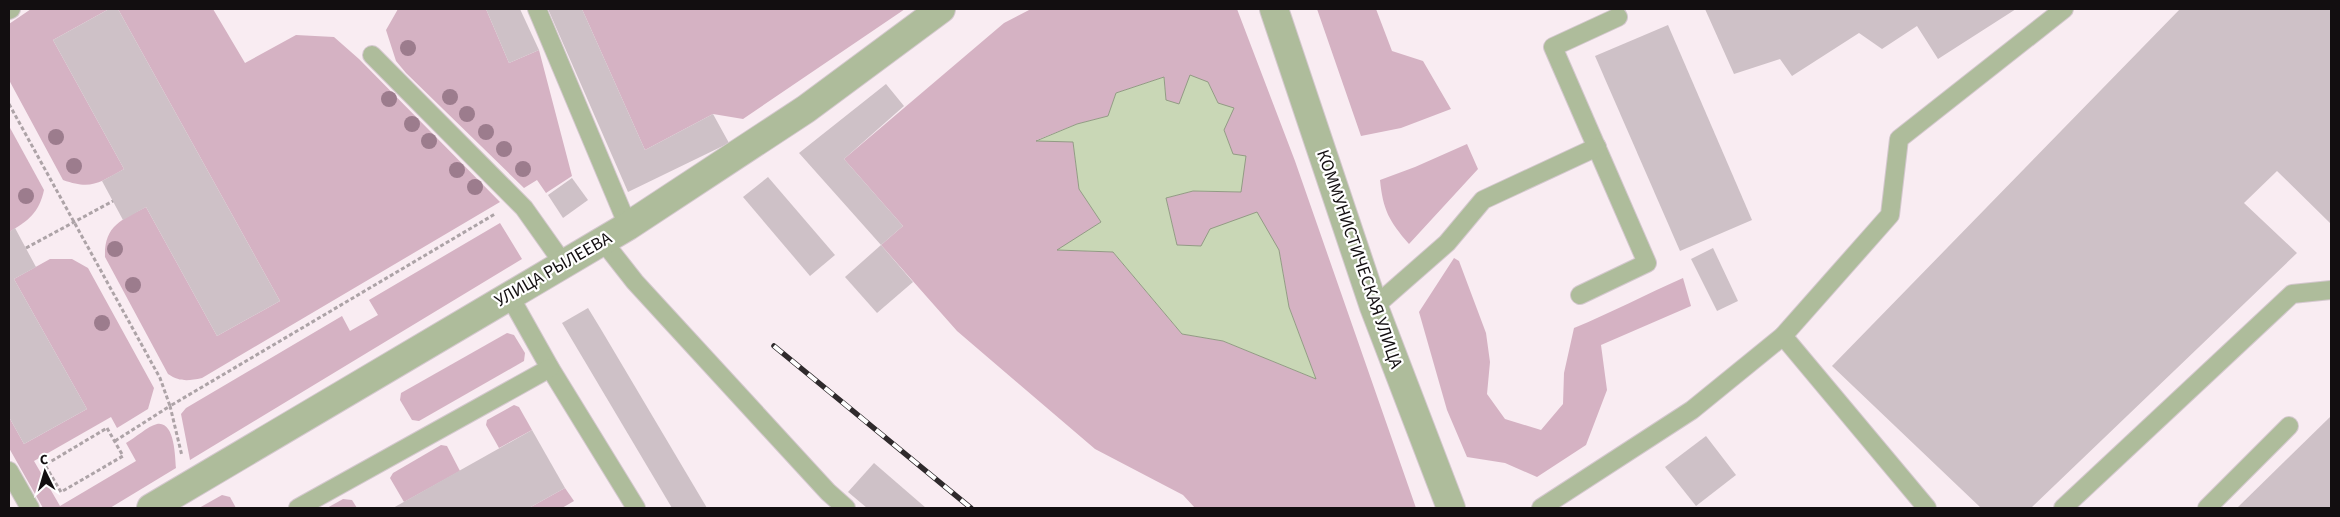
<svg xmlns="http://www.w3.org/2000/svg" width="2340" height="517" font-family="'Source Sans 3',sans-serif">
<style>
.green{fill:#d5b2c3;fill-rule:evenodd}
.water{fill:#c9d7b6;stroke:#929b84}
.building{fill:#cec1c7}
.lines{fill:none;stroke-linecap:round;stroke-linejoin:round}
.lane-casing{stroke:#d4c8ce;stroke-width:20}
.street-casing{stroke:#d4c8ce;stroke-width:30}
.path{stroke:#ada3a7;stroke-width:3;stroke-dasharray:4 2.5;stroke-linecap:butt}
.lane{stroke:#aebc9b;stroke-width:18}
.street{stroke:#aebc9b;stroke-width:28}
.rail-casing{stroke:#2f2a2c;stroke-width:5.5}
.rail{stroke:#fff;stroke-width:4;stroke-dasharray:11;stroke-linecap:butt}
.tree{fill:#9c7c8d}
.labels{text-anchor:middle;stroke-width:4.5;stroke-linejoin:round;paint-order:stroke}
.street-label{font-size:18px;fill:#120e10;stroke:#fff}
</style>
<rect width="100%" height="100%" fill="#f9ecf2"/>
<!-- green -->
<g class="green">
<path d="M31,9H109L53,40L124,169C99,183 91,190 63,180L9,80V24Z"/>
<path d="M118,9H213L245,63L296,35L334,37L359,59L500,202L202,378C188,381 180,382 168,374L105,257C104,226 121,220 146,207L217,336L280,301Z"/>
<polygon points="398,9 486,9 509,63 539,50 572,176 546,193 537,180 524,188 406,73 396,61 386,30"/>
<polygon points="582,9 905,9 743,119 713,114 645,150"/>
<path d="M1031,9H1237L1295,161L1416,508H1195L1183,495L1095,449L957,331L881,245L903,226L844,159L1004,23ZM1164,77L1166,100L1179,105L1208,82L1218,103L1224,130L1233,154L1240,192L1193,191L1166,198L1177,245L1279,250L1289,307L1316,379L1223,341L1182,334L1113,252L1058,250L1101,222L1079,189L1073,142L1037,140L1077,124L1108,116L1116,93Z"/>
<polygon points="1317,9 1376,9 1392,51 1423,61 1451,109 1401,128 1361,136"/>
<path d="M9,126L44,190C39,213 28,221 9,232Z"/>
<path d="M1467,144L1478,169L1409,244C1389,221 1383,210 1380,180L1415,167Z"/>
<polygon points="500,223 522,259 190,460 181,414 186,408 342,316 350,331 378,315 369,300"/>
<path d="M1454,258L1459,261L1486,333L1490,362L1487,394L1505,419L1541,430L1563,404L1564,373L1574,328C1611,313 1646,294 1683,278L1691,306L1601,345L1607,390L1586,445L1537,477L1505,463L1467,457L1447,410L1419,312Z"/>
<path d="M50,259H72L88,268L154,388L148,409L117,428L111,417L34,461L60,506L136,461L126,443C135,438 148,426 157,424C175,421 175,457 176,468L110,508H43L9,448V417L24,444L87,409L14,279Z"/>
<polygon points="507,333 514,335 525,353 524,361 419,421 412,420 400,400 401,393"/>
<polygon points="514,405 519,407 532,430 499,448 486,425 487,420"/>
<polygon points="441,445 447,446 460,471 404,502 390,478 393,473"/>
<polygon points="565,488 574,501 562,508 529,508"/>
<polygon points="222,495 230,497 236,508 199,508"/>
<polygon points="343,499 352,500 357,508 327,508"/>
</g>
<!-- water -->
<polygon class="water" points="1190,75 1208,82 1218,103 1234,108 1224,130 1233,154 1246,156 1241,192 1193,191 1166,198 1177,245 1201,246 1210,229 1257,212 1279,250 1289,307 1316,379 1223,341 1182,334 1113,252 1057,250 1101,222 1079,189 1073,142 1036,141 1077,124 1108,116 1116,93 1164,77 1166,100 1179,104"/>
<!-- building -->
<g class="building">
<polygon points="109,9 118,9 280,301 217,336 146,207 123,220 102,181 124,169 53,40"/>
<polygon points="486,9 520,9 539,50 509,63"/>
<polygon points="548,9 582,9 645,150 713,114 729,143 628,192"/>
<polygon points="1705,9 2016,9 1938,59 1917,26 1882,49 1859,33 1792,76 1780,59 1734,74"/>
<polygon points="2180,9 2331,9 2331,224 2277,171 2244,203 2297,253 2031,508 1981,508 1832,366"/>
<polygon points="1668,25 1752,220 1680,251 1595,56"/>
<polygon points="886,84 904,106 844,159 903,226 881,245 799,153"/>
<polygon points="768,177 835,255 810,276 743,197"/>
<polygon points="572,178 588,200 563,218 548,195"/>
<polygon points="15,228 36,267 14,279 87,409 24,444 9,417 9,232"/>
<polygon points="881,245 913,282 877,313 845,277"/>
<polygon points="1713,248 1738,301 1717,311 1691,259"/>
<polygon points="588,308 602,331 707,508 672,508 562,323"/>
<polygon points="2331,416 2331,508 2237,508"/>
<polygon points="532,430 565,488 529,508 393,508"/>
<polygon points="1706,436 1736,475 1696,506 1665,467"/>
<polygon points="874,463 926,508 867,508 848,492"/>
</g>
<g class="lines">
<defs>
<g id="lane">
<polyline points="537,9 628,226"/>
<polyline points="9,10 11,9"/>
<polyline points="372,55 524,208 563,263"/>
<polyline points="602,240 635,282 828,492 846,508"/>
<polyline points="509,295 550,368 636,508"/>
<polyline points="1580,295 1647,263 1553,47 1618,17"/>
<polyline points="1374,307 1447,243 1483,200 1597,147"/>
<polyline points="1783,336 1927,508"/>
<polyline points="9,471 30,508"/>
<polyline points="298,508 550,368"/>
<polyline points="1541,508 1692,410 1783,336 1890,215 1899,139 2064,9"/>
<polyline points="2063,508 2292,294 2331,290"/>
<polyline points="2207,508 2289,426"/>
</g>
<g id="street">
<polyline points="1274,9 1374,307 1451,508"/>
<polyline points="151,508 628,226 806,109 941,9"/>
</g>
</defs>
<!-- lane casing -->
<use href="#lane" class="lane-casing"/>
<!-- street casing -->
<use href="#street" class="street-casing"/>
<!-- path -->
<g class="path">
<polyline points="9,104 160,378 170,406 495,214"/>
<polyline points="26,248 113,201"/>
<polygon points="107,428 123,456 61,492 45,465"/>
<polyline points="115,441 170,406 182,456"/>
</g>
<!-- lane -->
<use href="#lane" class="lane"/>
<!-- street -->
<use href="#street" class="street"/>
<defs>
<polyline id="rail" points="774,346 971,508"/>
</defs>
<!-- rail casing -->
<use href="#rail" class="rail-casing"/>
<!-- rail -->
<use href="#rail" class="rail"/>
</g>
<!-- trees -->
<g class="tree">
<circle cx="408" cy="48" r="8"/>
<circle cx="450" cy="97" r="8"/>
<circle cx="389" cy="99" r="8"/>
<circle cx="467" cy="114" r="8"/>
<circle cx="412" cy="124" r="8"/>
<circle cx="486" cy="132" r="8"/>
<circle cx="56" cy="137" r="8"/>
<circle cx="429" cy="141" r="8"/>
<circle cx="504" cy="149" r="8"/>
<circle cx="74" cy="166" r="8"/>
<circle cx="523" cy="169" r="8"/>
<circle cx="457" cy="170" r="8"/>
<circle cx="475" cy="187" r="8"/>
<circle cx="26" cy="196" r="8"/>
<circle cx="115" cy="249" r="8"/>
<circle cx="133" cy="285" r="8"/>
<circle cx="102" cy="323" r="8"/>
</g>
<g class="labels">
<!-- street labels -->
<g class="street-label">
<text transform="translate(1360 259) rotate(71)" y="6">КОММУНИСТИЧЕСКАЯ УЛИЦА</text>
<text transform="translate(553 269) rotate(-30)" y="6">УЛИЦА РЫЛЕЕВА</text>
</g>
</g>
<!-- border -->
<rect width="2340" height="517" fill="none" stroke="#120e10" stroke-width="20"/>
<!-- north arrow -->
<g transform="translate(45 472) rotate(355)" stroke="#ffffff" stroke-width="4" paint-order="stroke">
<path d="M0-4L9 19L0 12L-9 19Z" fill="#120e10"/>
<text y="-8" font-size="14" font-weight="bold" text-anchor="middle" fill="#120e10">С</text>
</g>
</svg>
